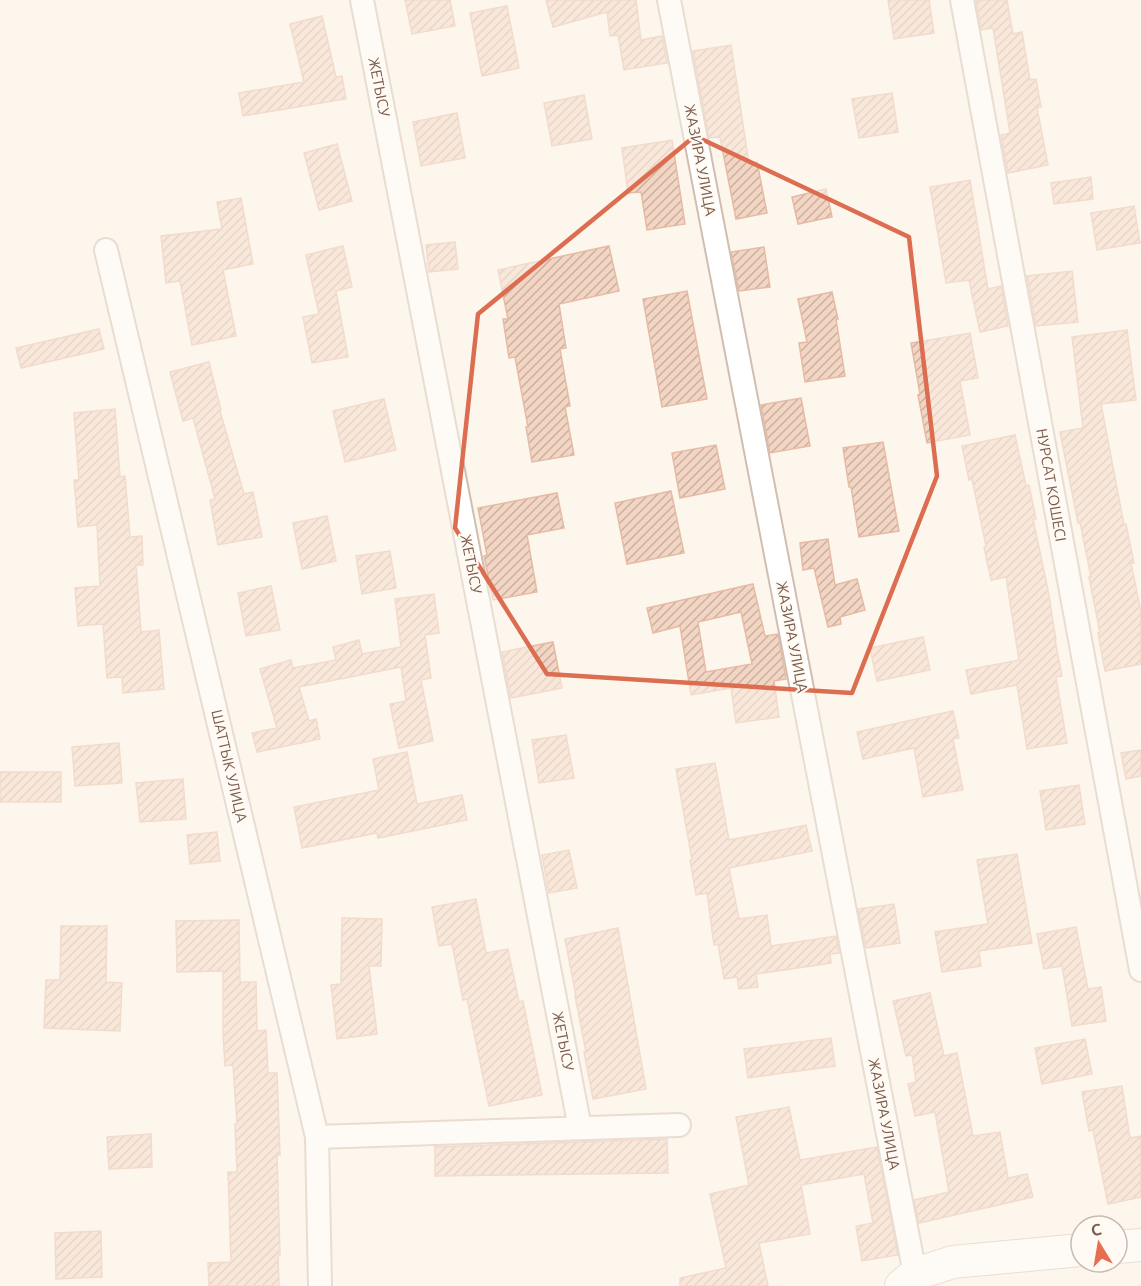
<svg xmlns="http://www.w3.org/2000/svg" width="1141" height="1286" font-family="Ubuntu,sans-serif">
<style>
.building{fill:url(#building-hatch);stroke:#e6bba3;stroke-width:1.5;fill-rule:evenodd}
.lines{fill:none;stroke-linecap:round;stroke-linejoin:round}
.street-casing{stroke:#d1beb0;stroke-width:26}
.secondary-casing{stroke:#d6c0b0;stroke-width:34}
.street{stroke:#fff;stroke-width:22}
.secondary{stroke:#fff;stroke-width:32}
.marked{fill:none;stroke:#dc6d51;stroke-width:4.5;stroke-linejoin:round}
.labels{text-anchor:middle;stroke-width:4.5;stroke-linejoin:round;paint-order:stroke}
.street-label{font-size:15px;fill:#7a5c4d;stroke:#fffaf3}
</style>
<defs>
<pattern id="building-hatch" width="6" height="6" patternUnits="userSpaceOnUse" patternTransform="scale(1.5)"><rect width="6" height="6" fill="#f3d5c3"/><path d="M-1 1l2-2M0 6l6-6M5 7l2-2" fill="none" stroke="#cab0a1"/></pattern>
</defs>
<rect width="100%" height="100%" fill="#fdf6ec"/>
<!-- building -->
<g class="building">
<polygon points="405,0 450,0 455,26 412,34"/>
<polygon points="546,0 636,0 641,40 662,36 667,63 624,70 618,35 610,36 607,12 553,27"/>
<polygon points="888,0 929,0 934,33 894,39"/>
<polygon points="976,0 1007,0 1013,34 1022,32 1030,80 1036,79 1041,107 1037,108 1048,165 1008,173 1001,135 1010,133 993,28 981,30"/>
<polygon points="507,6 519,68 482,76 470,13"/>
<polygon points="322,16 336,77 342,76 346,99 243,116 239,93 304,82 290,24"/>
<polygon points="731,45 749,164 757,162 767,213 736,219 720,137 709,138 693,51"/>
<polygon points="892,93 898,132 859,138 852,99"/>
<polygon points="584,95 592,139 552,146 544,103"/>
<polygon points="457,113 465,158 421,166 413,122"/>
<polygon points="672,140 685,224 647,230 641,192 628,193 622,148"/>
<polygon points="337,144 352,201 319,210 304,153"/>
<polygon points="1091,177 1093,199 1054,204 1051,183"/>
<polygon points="970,180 988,289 1001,286 1008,326 980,332 969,280 946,283 930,187"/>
<polygon points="826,189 832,217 798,224 792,197"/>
<polygon points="241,198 253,264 223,270 236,336 192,345 180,281 166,283 161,236 222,229 217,202"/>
<polygon points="1134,206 1140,243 1097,250 1091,213"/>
<polygon points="455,242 458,269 429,272 426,245"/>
<polygon points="343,246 352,287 336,291 348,357 312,363 303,317 319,314 306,255"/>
<polygon points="609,246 619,291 559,304 566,348 560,349 570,406 565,407 574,455 532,462 526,427 528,427 515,357 509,358 503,319 508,319 498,270"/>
<polygon points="764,247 770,287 739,291 731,252"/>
<polygon points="1072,271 1078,322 1036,326 1027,276"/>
<polygon points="687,291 707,399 662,407 643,299"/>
<polygon points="832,292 838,319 836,319 845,376 805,382 799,343 807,342 798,299"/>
<polygon points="99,329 104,349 21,368 16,348"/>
<polygon points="1127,330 1136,400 1101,404 1124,525 1126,524 1134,563 1131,563 1141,612 1141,664 1105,671 1098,633 1100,633 1089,577 1091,577 1080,522 1078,523 1060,432 1083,428 1072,337"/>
<polygon points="970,333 978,378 960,381 970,435 927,443 918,395 920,394 911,343"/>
<polygon points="209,362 221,410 220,411 244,494 253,492 262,537 218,545 210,500 215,499 193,418 183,421 170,372"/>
<polygon points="801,398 810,446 770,453 761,405"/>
<polygon points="384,399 396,450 345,462 333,411"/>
<polygon points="115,409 120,477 125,476 130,537 142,536 143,565 136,565 141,632 159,630 164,689 123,693 122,677 107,678 103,624 78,626 75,588 100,586 97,525 78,527 74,480 79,480 74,413"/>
<polygon points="1015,435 1026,486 1029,485 1036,519 1033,519 1048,590 1056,640 1055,640 1062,676 1056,677 1067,743 1027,749 1017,685 971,694 966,670 1019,660 1006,577 991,580 984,547 986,546 972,479 969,480 962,446"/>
<polygon points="883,442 899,531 859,537 851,487 849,487 843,448"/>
<polygon points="716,445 725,489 680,498 672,453"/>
<polygon points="671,491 684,553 627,564 615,503"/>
<polygon points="557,493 564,528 527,535 537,592 493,600 484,556 487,555 478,508"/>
<polygon points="327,516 336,561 302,569 293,523"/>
<polygon points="828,539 835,585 857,579 865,610 840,617 841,624 828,627 814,568 803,570 800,543"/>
<polygon points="390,551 396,588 362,594 356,556"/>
<path d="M753,584L765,636L778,634L786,679L774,681L779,717L736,723L731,688L691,695L680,626L653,633L647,608ZM741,612L752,664L706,672L698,622Z"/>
<polygon points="271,586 280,630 246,636 238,593"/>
<polygon points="434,594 439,633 425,635 431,678 421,680 433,741 399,748 390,704 406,701 401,667 299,687 309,721 316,719 320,739 257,752 252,733 277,728 260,669 291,660 293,668 336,660 333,647 359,640 362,654 401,647 395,599"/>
<polygon points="923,637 930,670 877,681 870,648"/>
<polygon points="553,642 562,688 511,698 502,652"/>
<polygon points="953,711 959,738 953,739 963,790 923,797 914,748 863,759 857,732"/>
<polygon points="566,735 574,778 539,783 532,740"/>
<polygon points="119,743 122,783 75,786 72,747"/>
<polygon points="1141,750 1141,776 1126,779 1121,753"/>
<polygon points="407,752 417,804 462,795 467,820 378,838 377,833 302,848 294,807 379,790 373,759"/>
<polygon points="715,763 729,840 806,825 812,851 729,868 739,919 767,915 771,946 836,936 839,953 830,954 831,963 756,974 758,987 739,989 737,977 724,979 718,944 714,945 707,893 696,895 690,860 692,860 676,769"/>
<rect x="0" y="772" width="61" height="30"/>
<polygon points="183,779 186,819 140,822 136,783"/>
<polygon points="1079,785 1085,824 1046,830 1040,791"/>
<polygon points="217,832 220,861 190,864 187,835"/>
<polygon points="569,850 577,888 549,893 542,855"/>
<polygon points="1017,854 1032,943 979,951 981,966 942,972 935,932 988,924 977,860"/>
<polygon points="476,899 486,953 508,949 519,1002 523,1001 542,1095 489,1106 467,999 463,1000 452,944 439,946 432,907"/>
<polygon points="894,904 900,943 866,948 858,909"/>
<polygon points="342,918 382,919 381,966 369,966 377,1034 337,1039 331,985 341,984"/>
<polygon points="239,920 240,982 256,982 257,1031 266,1030 268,1073 277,1073 280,1155 277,1155 280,1255 278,1255 279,1286 209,1286 208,1263 231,1262 228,1172 237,1172 235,1124 237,1124 233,1065 225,1066 223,1033 223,971 177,972 176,921"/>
<polygon points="61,926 107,926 106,982 122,983 120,1031 44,1028 46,980 60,980"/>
<polygon points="1076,927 1088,989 1101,987 1106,1021 1072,1026 1062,966 1044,969 1037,934"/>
<polygon points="618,928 646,1089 593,1099 584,1052 586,1052 575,996 576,996 565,939"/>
<polygon points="930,993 944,1056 957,1053 973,1136 1000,1132 1008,1178 1027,1174 1033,1197 919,1223 914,1200 949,1192 935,1112 915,1116 908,1084 916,1082 912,1055 906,1056 893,1001"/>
<polygon points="831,1038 835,1066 748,1078 744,1049"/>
<polygon points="1085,1039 1092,1074 1042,1084 1035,1048"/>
<polygon points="1122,1086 1130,1138 1141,1136 1141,1197 1108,1204 1093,1130 1089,1131 1082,1092"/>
<polygon points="789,1107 800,1160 877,1147 898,1255 862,1261 856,1226 873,1223 864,1174 801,1185 810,1234 759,1243 768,1286 680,1286 680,1278 726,1268 710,1194 749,1185 736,1117"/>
<polygon points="151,1134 152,1167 109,1169 107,1137"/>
<polygon points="667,1139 668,1173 435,1176 435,1147"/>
<polygon points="101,1231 102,1277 56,1279 55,1233"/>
</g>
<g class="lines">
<defs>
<g id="street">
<polyline points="362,0 580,1128"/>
<polyline points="669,0 915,1274"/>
<polyline points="962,0 1141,970"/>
<polyline points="106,250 317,1137 320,1286"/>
<polyline points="317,1137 679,1125"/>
</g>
<g id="secondary">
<polyline points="1117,1247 1141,1245"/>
<polyline points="901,1286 915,1274 953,1262 1081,1250"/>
</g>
</defs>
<!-- street casing -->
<use href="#street" class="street-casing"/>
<!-- secondary casing -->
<use href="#secondary" class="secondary-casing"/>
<!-- street -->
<use href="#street" class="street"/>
<!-- secondary -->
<use href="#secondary" class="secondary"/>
</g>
<!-- marked area -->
<path d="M0 0H1141V1286H0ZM695,136L909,237L937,476L852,693L547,674L455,528L478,314Z" fill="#fdf6ec" fill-opacity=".55" fill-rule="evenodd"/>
<path class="marked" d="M695,136L909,237L937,476L852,693L547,674L455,528L478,314Z"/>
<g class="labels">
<!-- street labels -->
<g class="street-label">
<text transform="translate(379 87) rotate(79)" y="5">ЖЕТЫСУ</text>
<text transform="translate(700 160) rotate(79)" y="5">ЖАЗИРА УЛИЦА</text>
<text transform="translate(1051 485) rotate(80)" y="5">НУРСАТ КОШЕСI</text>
<text transform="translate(471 564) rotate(79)" y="5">ЖЕТЫСУ</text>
<text transform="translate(792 637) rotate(79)" y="5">ЖАЗИРА УЛИЦА</text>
<text transform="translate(229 766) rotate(77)" y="5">ШАТТЫК УЛИЦА</text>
<text transform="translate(563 1041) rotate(79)" y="5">ЖЕТЫСУ</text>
<text transform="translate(884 1114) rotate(79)" y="5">ЖАЗИРА УЛИЦА</text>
</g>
</g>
<!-- north arrow -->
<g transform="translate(1099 1244) rotate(349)"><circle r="28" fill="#fffaf3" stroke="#cabbb1" stroke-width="1.5"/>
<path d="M0-4.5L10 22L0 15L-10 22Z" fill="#e76f51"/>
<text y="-9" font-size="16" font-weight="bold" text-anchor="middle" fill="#7a5c4d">С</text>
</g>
</svg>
